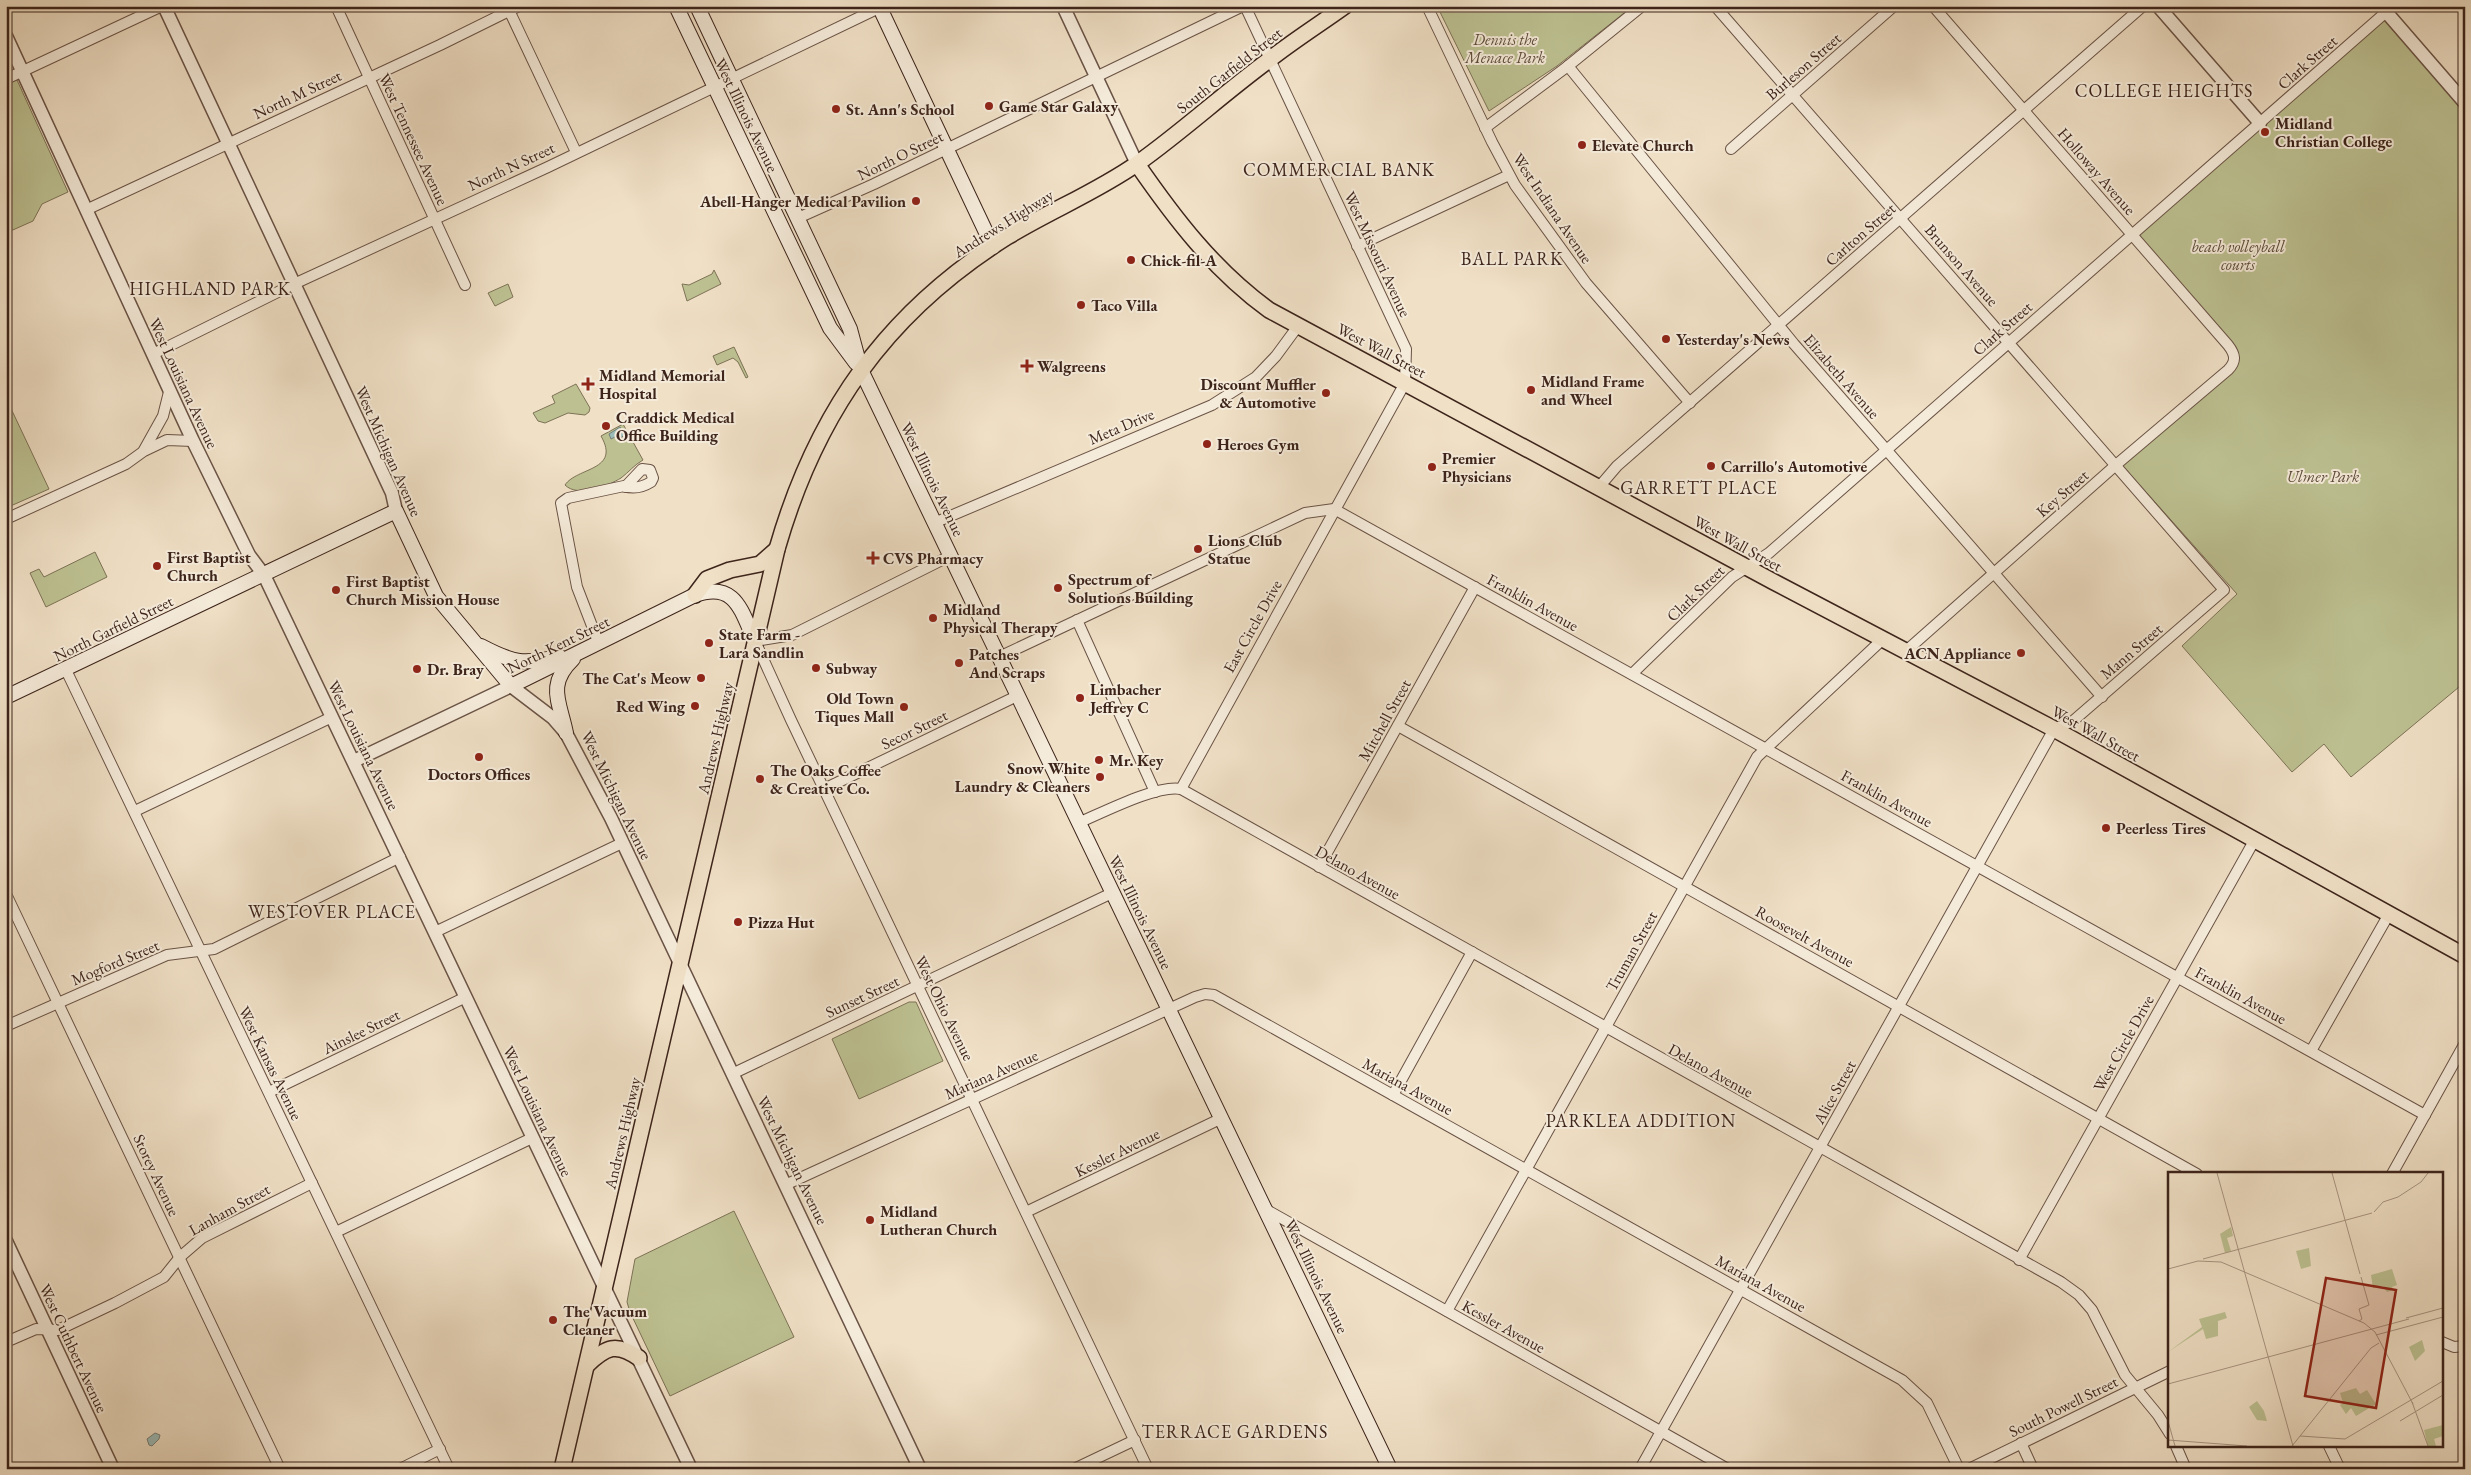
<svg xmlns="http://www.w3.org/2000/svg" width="2471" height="1475" font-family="'EB Garamond',serif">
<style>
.green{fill:#bdc192;stroke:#7d7256}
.water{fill:#9bbcb9;stroke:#757f7a}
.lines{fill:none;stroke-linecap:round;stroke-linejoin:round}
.minor-casing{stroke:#6a5346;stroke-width:12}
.tertiary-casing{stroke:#6a5346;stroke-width:15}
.secondary-casing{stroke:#3d241b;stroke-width:16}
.primary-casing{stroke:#3d241b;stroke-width:18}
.minor{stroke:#f5ebda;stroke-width:10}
.tertiary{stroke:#f5ebda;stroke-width:12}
.secondary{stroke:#f5ebda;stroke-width:14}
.primary{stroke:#f0e0c6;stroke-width:15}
.poi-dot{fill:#8f2418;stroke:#f5ebda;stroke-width:2}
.labels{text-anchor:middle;stroke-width:4;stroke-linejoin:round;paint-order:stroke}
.park-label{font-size:16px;font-style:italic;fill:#5d4b39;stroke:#f5ebda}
.street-label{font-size:16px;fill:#3d241b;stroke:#f5ebda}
.poi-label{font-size:16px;font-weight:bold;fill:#3d241b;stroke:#f5ebda;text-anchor:start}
.neighbourhood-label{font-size:18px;letter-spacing:1px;fill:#3d241b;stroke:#f5ebda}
.inset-road{fill:none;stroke:#a89582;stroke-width:1}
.view{fill:#8f2418;fill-opacity:0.15;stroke:#8f2418;stroke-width:2.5}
.inset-edge{fill:none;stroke:#3d241b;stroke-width:2.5}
</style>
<rect width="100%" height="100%" fill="#f0e0c6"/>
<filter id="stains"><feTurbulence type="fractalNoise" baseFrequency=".004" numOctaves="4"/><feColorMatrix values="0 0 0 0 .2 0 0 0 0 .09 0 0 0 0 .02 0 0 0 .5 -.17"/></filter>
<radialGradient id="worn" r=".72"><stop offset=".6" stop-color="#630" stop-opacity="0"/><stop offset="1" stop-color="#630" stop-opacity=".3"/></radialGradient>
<!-- green -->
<g class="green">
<polygon points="1437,6 1633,6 1557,66 1489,111"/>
<polygon points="2385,16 2465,108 2465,682 2351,777 2324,744 2292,772 2182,646 2237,594 2121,464 2236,360 2136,234"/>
<polygon points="12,69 68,192 42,204 33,221 6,233 6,72"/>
<polygon points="714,270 721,284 687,301 682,284 689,285 712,274"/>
<polygon points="508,284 513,297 495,306 488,293"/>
<polygon points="734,347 748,377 746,378 738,362 733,358 717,365 713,356"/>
<polygon points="576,384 590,408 589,412 585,415 568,413 545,423 538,421 533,413 555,403 552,396"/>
<polygon points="6,398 49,489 6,508"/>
<path d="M623,424L643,460C634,465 629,472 621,478C608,486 578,498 565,485C577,467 621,471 601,436Z"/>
<polygon points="95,552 107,577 46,607 30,573 39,569 44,577"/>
<polygon points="909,1002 916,1002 943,1061 859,1099 832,1039"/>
<polygon points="734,1211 794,1337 670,1396 630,1312 627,1302 635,1259"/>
</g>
<!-- water -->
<g class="water">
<polygon points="620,427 625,435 617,440 615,437 611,439 609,434"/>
<polygon points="155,1433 160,1435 159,1439 152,1446 149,1445 147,1439"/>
</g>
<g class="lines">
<defs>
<g id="minor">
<polyline points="336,6 465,285"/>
<polyline points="507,6 576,152"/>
<polyline points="1427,6 1492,142 1515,185 1586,283 1690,403"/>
<polyline points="1568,66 1794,344 2102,697"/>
<polyline points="6,79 162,6"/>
<polyline points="1485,128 1568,66 1642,6"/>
<polyline points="1731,149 1894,6"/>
<polyline points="88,209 440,45 519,6"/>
<polyline points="798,218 874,184 1243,6"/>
<polyline points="1357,246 1509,175"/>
<polyline points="153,354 294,284 548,167 883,6"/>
<polyline points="144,450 163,416 169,392"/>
<polyline points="1599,487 1617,466 2143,6"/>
<polyline points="6,519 126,464 144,451 167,440 193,441"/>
<polyline points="934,523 1212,405 1256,377 1276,356 1298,326"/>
<polyline points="950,556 792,635 755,641 791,720 1148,1469"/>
<polyline points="1077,620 1155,792"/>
<path d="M599,644L577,587L561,503L568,498L624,486C633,489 643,487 651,482L653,478L650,470L642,469L625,487"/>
<path d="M1906,651L2117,464L2228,370C2237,361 2235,354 2228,345L1933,6"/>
<polyline points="999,657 1305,513 1334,509 2425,1115"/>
<polyline points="66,670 449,1469"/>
<polyline points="1632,674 1732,577 1769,553 2393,6"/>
<polyline points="1398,726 2197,1174"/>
<polyline points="824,789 1017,696"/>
<polyline points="1181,789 2061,1282 2079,1295 2092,1310 2125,1375 2158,1415 2170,1434"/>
<polyline points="135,811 332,717"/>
<path d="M1078,823C1102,813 1158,784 1181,789L1405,383L1406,349L1245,6"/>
<polyline points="1319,867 1475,587"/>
<polyline points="6,894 280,1469"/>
<polyline points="435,932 622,843"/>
<polyline points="6,1026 167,955 214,949 400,857"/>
<polyline points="2311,1051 2389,914"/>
<polyline points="732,1074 1112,893"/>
<polyline points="269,1092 466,997"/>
<polyline points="1393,1095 1472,952"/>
<polyline points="2392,1174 2465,1043"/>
<polyline points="785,1185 1195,997 1205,994 1214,995 1902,1380 1927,1403 1959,1469"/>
<polyline points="1265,1209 1728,1469"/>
<polyline points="1026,1212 1220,1119"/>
<polyline points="336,1232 532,1138"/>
<polyline points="2019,1260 2254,841"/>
<polyline points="1447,1311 1757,757 1883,639"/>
<polyline points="6,1342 36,1329 58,1330 115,1303 164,1277 180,1257 202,1238 312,1183"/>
<polyline points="2442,1342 2454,1347 2465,1346"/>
<polyline points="2021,1443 2033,1469"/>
<polyline points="2176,1446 2186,1469"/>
<polyline points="2329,1446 2340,1469"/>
<polyline points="400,1469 440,1449"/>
<polyline points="1074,1469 1135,1440"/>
<polyline points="1640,1469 2054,729 2073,721 2224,590 1715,6"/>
<polyline points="1969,1469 2170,1371"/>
</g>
<g id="tertiary">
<polyline points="164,6 392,493 396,511"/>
<polyline points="1063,6 1137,164"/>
<polyline points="2158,6 2260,123"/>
<polyline points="2381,6 2465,103"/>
<polyline points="6,36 193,441 249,555 264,575 691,1469"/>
<polyline points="354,761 511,686 553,718 566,733 611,818 920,1469"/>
<polyline points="6,1241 113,1469"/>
</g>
<g id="secondary">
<polyline points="676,6 830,328 856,363"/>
<polyline points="697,6 850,329 861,370 1390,1469"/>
<polyline points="879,6 993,247"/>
<path d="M481,646C515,664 523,664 560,657"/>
<path d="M6,697L396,511L436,596L511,686L695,595C736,581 741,611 755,641"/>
<path d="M566,733C560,702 546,685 573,659"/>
</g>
<g id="primary">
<path d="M1137,164C1175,219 1214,270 1269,310L1774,582L2054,729L2465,956"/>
<polyline points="695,595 707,579 730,570 760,564 777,549"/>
<path d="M587,1365C606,1347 616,1342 639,1358"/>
<path d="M562,1469L777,549C816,413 886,313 1007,237C1049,211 1097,192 1138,163C1183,131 1224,93 1269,60C1293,41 1320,24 1345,6"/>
</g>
</defs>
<!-- minor casing -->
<use href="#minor" class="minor-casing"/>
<!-- tertiary casing -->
<use href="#tertiary" class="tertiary-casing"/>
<!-- secondary casing -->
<use href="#secondary" class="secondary-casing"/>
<!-- primary casing -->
<use href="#primary" class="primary-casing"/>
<!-- minor -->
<use href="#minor" class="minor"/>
<!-- tertiary -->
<use href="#tertiary" class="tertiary"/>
<!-- secondary -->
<use href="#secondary" class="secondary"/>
<!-- primary -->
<use href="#primary" class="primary"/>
</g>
<!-- markers -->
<g class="poi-dot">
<circle cx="989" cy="106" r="5"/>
<circle cx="836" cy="109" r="5"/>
<circle cx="2265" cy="132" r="5"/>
<circle cx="1582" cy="145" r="5"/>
<circle cx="916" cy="201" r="5"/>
<circle cx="1131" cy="260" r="5"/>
<circle cx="1081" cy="305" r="5"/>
<circle cx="1666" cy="339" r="5"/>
<path d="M1024.5 358.5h5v5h5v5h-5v5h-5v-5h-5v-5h5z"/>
<path d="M585.5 376.5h5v5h5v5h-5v5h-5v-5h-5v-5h5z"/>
<circle cx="1531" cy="390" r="5"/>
<circle cx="1326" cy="393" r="5"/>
<circle cx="606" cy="426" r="5"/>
<circle cx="1207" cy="444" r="5"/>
<circle cx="1711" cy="466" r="5"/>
<circle cx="1432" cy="467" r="5"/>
<circle cx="1198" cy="549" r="5"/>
<path d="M870.5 550.5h5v5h5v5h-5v5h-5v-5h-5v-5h5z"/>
<circle cx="157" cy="566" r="5"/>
<circle cx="1058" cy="588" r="5"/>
<circle cx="336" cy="590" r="5"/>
<circle cx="933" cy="618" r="5"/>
<circle cx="709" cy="643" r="5"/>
<circle cx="2021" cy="653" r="5"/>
<circle cx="959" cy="663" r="5"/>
<circle cx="816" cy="668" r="5"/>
<circle cx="417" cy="669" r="5"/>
<circle cx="701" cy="678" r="5"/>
<circle cx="1080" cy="698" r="5"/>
<circle cx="695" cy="706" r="5"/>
<circle cx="904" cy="707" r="5"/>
<circle cx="479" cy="757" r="5"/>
<circle cx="1099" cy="760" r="5"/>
<circle cx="1100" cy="777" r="5"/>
<circle cx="760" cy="779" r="5"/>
<circle cx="2106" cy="828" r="5"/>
<circle cx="738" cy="922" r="5"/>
<circle cx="870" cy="1220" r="5"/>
<circle cx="553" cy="1320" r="5"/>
</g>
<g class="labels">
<!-- park labels -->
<g class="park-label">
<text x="1505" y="45">Dennis the<tspan x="1505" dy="18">Menace Park</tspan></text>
<text x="2238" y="252">beach volleyball<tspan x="2238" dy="18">courts</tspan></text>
<text x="2323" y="482">Ulmer Park</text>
</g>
<!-- street labels -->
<g class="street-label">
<text transform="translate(2307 62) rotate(-41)" y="6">Clark Street</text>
<text transform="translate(1803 66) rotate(-41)" y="6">Burleson Street</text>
<text transform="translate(1229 70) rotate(-38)" y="6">South Garfield Street</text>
<text transform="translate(297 94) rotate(-25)" y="6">North M Street</text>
<text transform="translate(747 115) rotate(64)" y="6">West Illinois Avenue</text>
<text transform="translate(414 139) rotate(65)" y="6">West Tennessee Avenue</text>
<text transform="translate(900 155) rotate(-26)" y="6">North O Street</text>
<text transform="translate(511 166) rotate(-25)" y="6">North N Street</text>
<text transform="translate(2097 171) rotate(49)" y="6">Holloway Avenue</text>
<text transform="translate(1553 208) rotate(56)" y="6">West Indiana Avenue</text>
<text transform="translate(1003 223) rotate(-32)" y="6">Andrews Highway</text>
<text transform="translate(1860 234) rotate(-41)" y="6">Carlton Street</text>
<text transform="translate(1378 254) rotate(65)" y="6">West Missouri Avenue</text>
<text transform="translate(1962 265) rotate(49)" y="6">Brunson Avenue</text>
<text transform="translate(2002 328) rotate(-41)" y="6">Clark Street</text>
<text transform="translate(1382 350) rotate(28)" y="6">West Wall Street</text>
<text transform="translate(1842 376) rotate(49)" y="6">Elizabeth Avenue</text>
<text transform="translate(184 383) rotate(65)" y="6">West Louisiana Avenue</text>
<text transform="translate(1121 426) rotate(-23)" y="6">Meta Drive</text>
<text transform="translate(389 451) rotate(66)" y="6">West Michigan Avenue</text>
<text transform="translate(933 479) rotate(64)" y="6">West Illinois Avenue</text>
<text transform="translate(2062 493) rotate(-41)" y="6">Key Street</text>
<text transform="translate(1738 543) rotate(29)" y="6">West Wall Street</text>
<text transform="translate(1695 593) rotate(-44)" y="6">Clark Street</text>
<text transform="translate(1533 602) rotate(29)" y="6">Franklin Avenue</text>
<text transform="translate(1252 626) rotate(-61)" y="6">East Circle Drive</text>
<text transform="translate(113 628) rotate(-26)" y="6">North Garfield Street</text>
<text transform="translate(558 644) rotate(-26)" y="6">North Kent Street</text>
<text transform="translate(2131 651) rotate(-41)" y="6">Mann Street</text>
<text transform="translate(1384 720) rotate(-61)" y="6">Mitchell Street</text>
<text transform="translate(914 729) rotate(-26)" y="6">Secor Street</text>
<text transform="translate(2096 733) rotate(29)" y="6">West Wall Street</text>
<text transform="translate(715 738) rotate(-77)" y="6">Andrews Highway</text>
<text transform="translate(364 745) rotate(64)" y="6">West Louisiana Avenue</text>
<text transform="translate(617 795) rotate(64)" y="6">West Michigan Avenue</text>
<text transform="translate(1887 798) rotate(29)" y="6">Franklin Avenue</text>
<text transform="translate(1358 872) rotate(29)" y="6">Delano Avenue</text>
<text transform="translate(1141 912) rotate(64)" y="6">West Illinois Avenue</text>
<text transform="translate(1805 936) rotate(29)" y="6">Roosevelt Avenue</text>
<text transform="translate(1631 951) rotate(-61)" y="6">Truman Street</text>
<text transform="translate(115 962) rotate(-23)" y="6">Mogford Street</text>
<text transform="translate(2241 995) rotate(29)" y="6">Franklin Avenue</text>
<text transform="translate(862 996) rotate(-25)" y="6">Sunset Street</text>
<text transform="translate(945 1008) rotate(64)" y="6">West Ohio Avenue</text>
<text transform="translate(361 1031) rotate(-26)" y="6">Ainslee Street</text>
<text transform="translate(2123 1043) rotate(-61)" y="6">West Circle Drive</text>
<text transform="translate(271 1063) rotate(64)" y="6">West Kansas Avenue</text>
<text transform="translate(1711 1070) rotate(29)" y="6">Delano Avenue</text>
<text transform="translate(991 1074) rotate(-24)" y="6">Mariana Avenue</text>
<text transform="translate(1408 1086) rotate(29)" y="6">Mariana Avenue</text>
<text transform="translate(1834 1092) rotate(-61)" y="6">Alice Street</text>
<text transform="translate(538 1111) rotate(65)" y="6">West Louisiana Avenue</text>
<text transform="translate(622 1133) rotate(-77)" y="6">Andrews Highway</text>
<text transform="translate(1117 1152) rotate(-26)" y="6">Kessler Avenue</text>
<text transform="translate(793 1160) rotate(64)" y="6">West Michigan Avenue</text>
<text transform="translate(157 1175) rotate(65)" y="6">Storey Avenue</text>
<text transform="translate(229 1209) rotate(-29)" y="6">Lanham Street</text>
<text transform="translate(1317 1276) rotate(64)" y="6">West Illinois Avenue</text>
<text transform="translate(1761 1283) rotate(29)" y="6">Mariana Avenue</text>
<text transform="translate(1504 1326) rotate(29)" y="6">Kessler Avenue</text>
<text transform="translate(74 1348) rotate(65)" y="6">West Cuthbert Avenue</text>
<text transform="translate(2063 1406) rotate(-26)" y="6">South Powell Street</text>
</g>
<!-- poi labels -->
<g class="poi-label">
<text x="999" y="112">Game Star Galaxy</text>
<text x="846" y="115">St. Ann's School</text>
<text x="2275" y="129">Midland<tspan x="2275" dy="18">Christian College</tspan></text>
<text x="1592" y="151">Elevate Church</text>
<text x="906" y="207" text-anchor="end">Abell-Hanger Medical Pavilion</text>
<text x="1141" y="266">Chick-fil-A</text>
<text x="1091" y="311">Taco Villa</text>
<text x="1676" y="345">Yesterday's News</text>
<text x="1037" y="372">Walgreens</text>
<text x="599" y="381">Midland Memorial<tspan x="599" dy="18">Hospital</tspan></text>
<text x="1541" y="387">Midland Frame<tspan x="1541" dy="18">and Wheel</tspan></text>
<text x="1316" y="390" text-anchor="end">Discount Muffler<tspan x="1316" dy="18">&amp; Automotive</tspan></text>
<text x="616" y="423">Craddick Medical<tspan x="616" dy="18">Office Building</tspan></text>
<text x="1217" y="450">Heroes Gym</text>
<text x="1442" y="464">Premier<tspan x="1442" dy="18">Physicians</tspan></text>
<text x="1721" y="472">Carrillo's Automotive</text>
<text x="1208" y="546">Lions Club<tspan x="1208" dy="18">Statue</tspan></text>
<text x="167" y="563">First Baptist<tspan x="167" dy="18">Church</tspan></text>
<text x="883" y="564">CVS Pharmacy</text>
<text x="1068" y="585">Spectrum of<tspan x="1068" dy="18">Solutions Building</tspan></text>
<text x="346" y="587">First Baptist<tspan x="346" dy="18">Church Mission House</tspan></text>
<text x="943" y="615">Midland<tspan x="943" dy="18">Physical Therapy</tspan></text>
<text x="719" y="640">State Farm -<tspan x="719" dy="18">Lara Sandlin</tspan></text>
<text x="2011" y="659" text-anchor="end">ACN Appliance</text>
<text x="969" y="660">Patches<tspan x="969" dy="18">And Scraps</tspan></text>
<text x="826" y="674">Subway</text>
<text x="427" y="675">Dr. Bray</text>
<text x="691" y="684" text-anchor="end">The Cat's Meow</text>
<text x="1090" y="695">Limbacher<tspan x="1090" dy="18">Jeffrey C</tspan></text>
<text x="894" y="704" text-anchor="end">Old Town<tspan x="894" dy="18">Tiques Mall</tspan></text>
<text x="685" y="712" text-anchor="end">Red Wing</text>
<text x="1109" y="766">Mr. Key</text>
<text x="1090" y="774" text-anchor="end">Snow White<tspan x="1090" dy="18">Laundry &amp; Cleaners</tspan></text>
<text x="770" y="776">The Oaks Coffee<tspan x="770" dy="18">&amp; Creative Co.</tspan></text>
<text x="479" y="780" text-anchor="middle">Doctors Offices</text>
<text x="2116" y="834">Peerless Tires</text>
<text x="748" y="928">Pizza Hut</text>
<text x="880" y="1217">Midland<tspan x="880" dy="18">Lutheran Church</tspan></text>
<text x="563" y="1317">The Vacuum<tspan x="563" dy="18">Cleaner</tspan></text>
</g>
<!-- neighbourhood labels -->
<g class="neighbourhood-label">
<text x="2164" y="97">COLLEGE HEIGHTS</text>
<text x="1339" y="176">COMMERCIAL BANK</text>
<text x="1512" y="265">BALL PARK</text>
<text x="210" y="295">HIGHLAND PARK</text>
<text x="1699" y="494">GARRETT PLACE</text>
<text x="332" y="918">WESTOVER PLACE</text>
<text x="1641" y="1127">PARKLEA ADDITION</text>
<text x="1235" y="1438">TERRACE GARDENS</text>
</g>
</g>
<!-- overview -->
<g transform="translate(2168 1172)">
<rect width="275" height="275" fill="#f0e0c6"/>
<path d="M63,55L65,64L59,66L63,79L57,81L52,62ZM141,76L143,94L133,97L128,79ZM224,97L229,113L224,115L225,118L219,120L215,114L205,116L203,103ZM57,140L59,146L50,149V164L38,167L35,157L0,180L34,155L31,147ZM254,168L257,179L247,189L241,175ZM188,216L192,222L199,218L208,232L188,244L183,236L178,242L172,233L175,231L172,221ZM89,229L96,239L99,249L89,248L81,235ZM275,253V264L266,267L268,274H260L256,258Z" fill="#bdc192"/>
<path class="inset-road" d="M49,1L125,274M164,1L192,102M206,40L215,30L230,25L253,10L260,1M35,87L204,41M0,97L30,89L53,90L196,151L207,160L245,232M238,146L275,136M191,149L194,147L191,137L201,133L193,105M208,163L275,145M0,212L241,147M244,230L260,274M0,249L7,274M232,249L275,223M132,264L177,267L275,209M0,268L79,274M124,274L203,176L211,171"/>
<path class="view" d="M158,106L228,118L208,236L137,224Z"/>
<rect width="275" height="275" class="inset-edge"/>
</g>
<!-- margin -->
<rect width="2471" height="1475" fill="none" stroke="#f0e0c6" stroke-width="25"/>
<rect x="8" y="8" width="2456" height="1460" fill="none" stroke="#3d241b" stroke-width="2.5"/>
<rect x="12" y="12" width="2446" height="1450" fill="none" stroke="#3d241b"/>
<rect width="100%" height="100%" filter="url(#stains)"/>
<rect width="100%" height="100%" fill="url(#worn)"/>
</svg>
